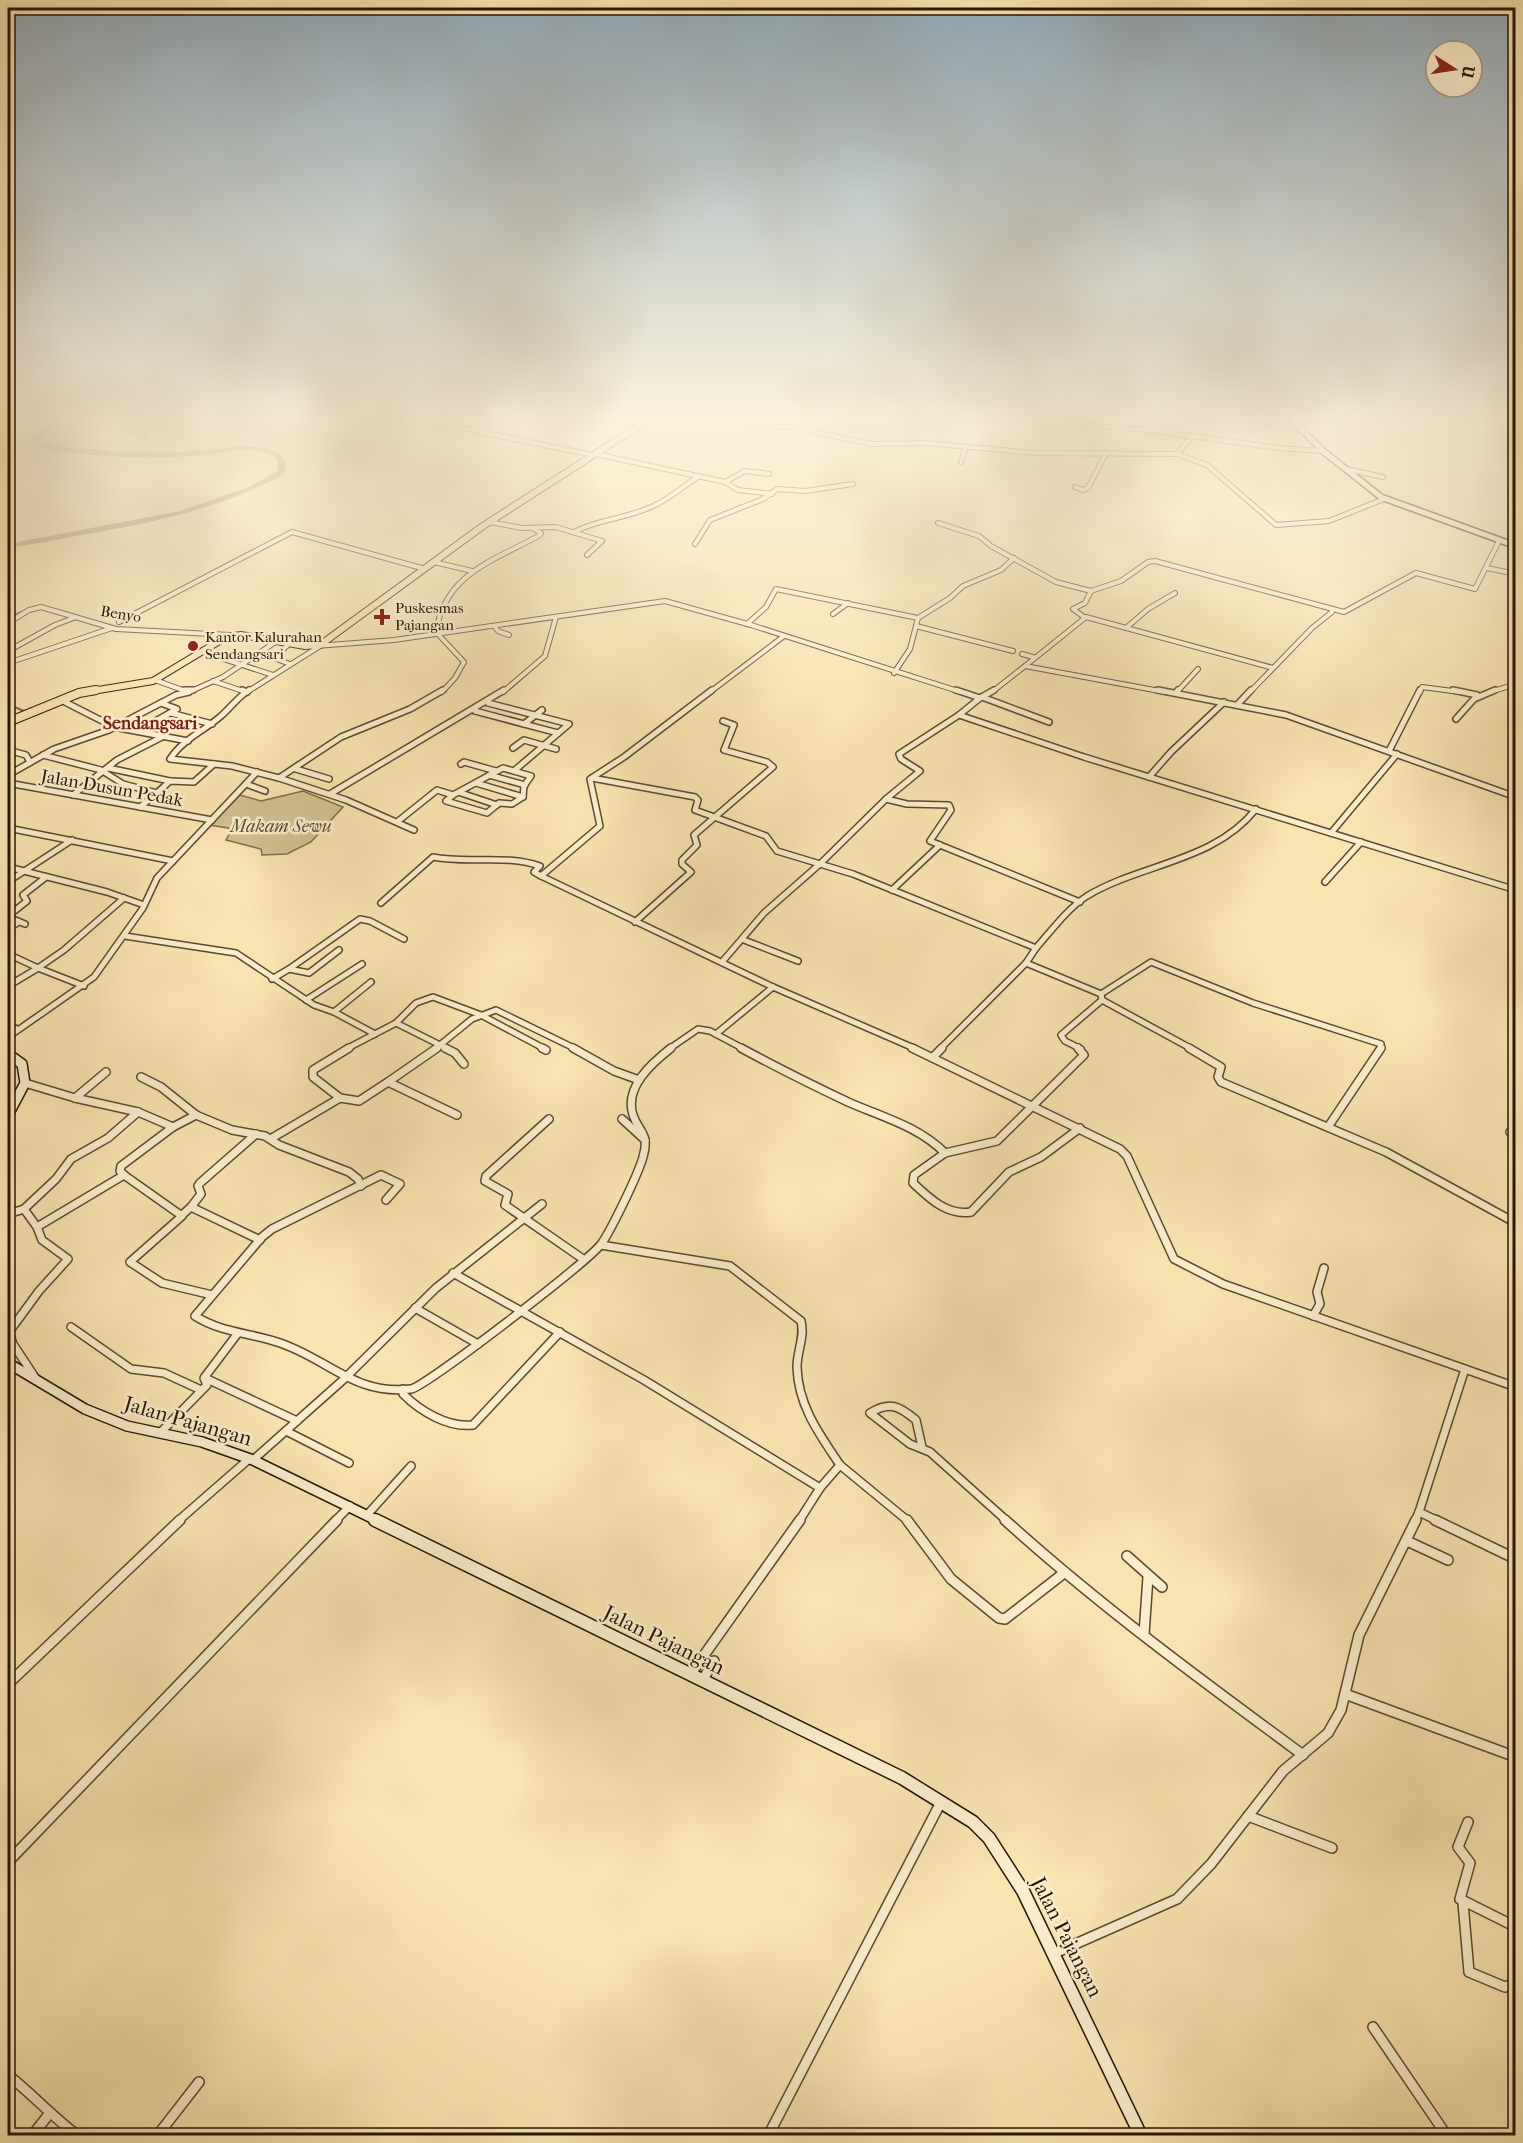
<svg xmlns="http://www.w3.org/2000/svg" width="1523" height="2143" font-family="'IM FELL French Canon',serif">
<style>
.green{fill:#d5c093;stroke:#7e6b4c;stroke-width:1.5}
.lines{fill:none;stroke-linecap:round;stroke-linejoin:round}
.stream-far1{stroke:#796749;stroke-width:1.5}
.stream{stroke:#796749;stroke-width:2}
.river{fill:#b19d76;fill-rule:evenodd}
.street-far3-casing{stroke:#5b4930;stroke-width:6}
.street-far2-casing{stroke:#5b4930;stroke-width:8}
.street-far1-casing{stroke:#5b4930;stroke-width:10}
.street-casing{stroke:#5b4930;stroke-width:12}
.secondary-far2-casing{stroke:#261605;stroke-width:8}
.secondary-far1-casing{stroke:#261605;stroke-width:12}
.secondary-casing{stroke:#261605;stroke-width:15}
.primary-far1-casing{stroke:#261605;stroke-width:8}
.primary-casing{stroke:#261605;stroke-width:10}
.street-far3{stroke:#fbedcc;stroke-width:4}
.street-far2{stroke:#fbedcc;stroke-width:5}
.street-far1{stroke:#fbedcc;stroke-width:7}
.street{stroke:#fbedcc;stroke-width:9}
.secondary-far2{stroke:#fbedcc;stroke-width:5}
.secondary-far1{stroke:#fbedcc;stroke-width:9}
.secondary{stroke:#fbedcc;stroke-width:12}
.primary-far1{stroke:#f9e3b0;stroke-width:6}
.primary{stroke:#f9e3b0;stroke-width:8}
.poi-dot{fill:#8f2418;stroke:#fbedcc;stroke-width:2}
.labels{text-anchor:middle;stroke-width:5;stroke-linejoin:round;paint-order:stroke}
.far-poi-label{font-size:15px;fill:#261605;stroke:#fbedcc;text-anchor:start}
.far-street-label{font-size:15px;fill:#261605;stroke:#fbedcc}
.far-quarter-label{font-size:18px;font-weight:bold;fill:#7a1f14;stroke:#fbedcc}
.street-label{font-size:18px;fill:#261605;stroke:#fbedcc}
.park-label{font-size:18px;font-style:italic;fill:#5b4930;stroke:#fbedcc}
.near-street-label{font-size:21px;fill:#261605;stroke:#fbedcc}
</style>
<rect width="100%" height="100%" fill="#f9e3b0"/>
<filter id="stains"><feTurbulence type="fractalNoise" baseFrequency=".00333" numOctaves="4"/><feColorMatrix values="0 0 0 0 .2 0 0 0 0 .09 0 0 0 0 .02 0 0 0 .5 -.17"/></filter>
<radialGradient id="worn" r=".72"><stop offset=".6" stop-color="#630" stop-opacity="0"/><stop offset="1" stop-color="#630" stop-opacity=".3"/></radialGradient>
<!-- green -->
<polygon class="green" points="303,791 343,807 311,842 287,854 262,855 261,849 226,840 231,831 228,828 209,825 240,795 261,801"/>
<g class="lines">
<!-- stream-far1 -->
<g class="stream-far1">
<polyline points="62,611 76,616"/>
<polyline points="8,617 36,606"/>
</g>
<!-- stream -->
<polyline class="stream" points="8,704 26,712"/>
<!-- river -->
<path class="river" d="M55,420H62L39,438V442L63,447L112,451L182,452L245,446L264,448L279,453C286,459 286,467 283,475C213,511 152,523 76,536C53,540 30,545 8,548V544L180,511L246,488L277,472C278,466 279,460 274,456C249,443 219,455 193,456C149,459 73,458 33,444L34,436Z"/>
<defs>
<g id="street-far3">
<polyline points="102,420 144,435"/>
<polyline points="389,420 431,422 593,455"/>
<polyline points="710,420 795,428 872,444 926,443 1033,453 1177,454"/>
<polyline points="1050,420 1054,423 1149,430 1277,448 1323,451"/>
<polyline points="1192,436 1177,454 1207,465 1276,525 1329,521 1384,499"/>
<polyline points="596,454 725,482 738,490 772,494"/>
<polyline points="961,462 966,447"/>
<polyline points="1346,469 1383,477"/>
<polyline points="725,482 745,471 769,474"/>
<polyline points="1075,487 1083,490 1088,488 1106,453"/>
<polyline points="490,522 522,528 556,527 602,541 587,555"/>
<polyline points="938,523 979,536 991,546 1056,582 1091,591 1121,581 1148,562 1155,561 1344,612 1416,573 1475,589 1499,541"/>
<path d="M574,532C598,519 625,519 651,507C668,500 684,486 699,476"/>
<polyline points="695,544 710,520 763,499 777,489 805,491 853,484"/>
<polyline points="434,562 472,571"/>
<polyline points="1487,568 1516,574"/>
<polyline points="833,614 848,603"/>
<polyline points="1084,617 1073,609 1085,603 1091,591"/>
<polyline points="119,622 292,532 425,569"/>
<polyline points="8,623 29,610 41,607 116,629 230,635"/>
<polyline points="747,624 766,607 776,589 918,618"/>
<polyline points="494,626 498,631 509,635"/>
<polyline points="916,626 1013,651"/>
<polyline points="1126,628 1148,609 1175,593"/>
<polyline points="289,644 274,658 290,664"/>
<polyline points="316,646 394,640 665,601 751,625 961,692"/>
<polyline points="8,651 55,625 76,617"/>
<polyline points="202,652 273,675"/>
<polyline points="1022,654 1033,657"/>
<polyline points="8,663 112,628"/>
<polyline points="1025,666 1086,617 1273,668"/>
<polyline points="894,673 910,649 918,618 950,598 963,586 1001,570 1014,558"/>
<polyline points="155,680 188,692"/>
<polyline points="213,681 246,692"/>
<polyline points="189,692 223,677 277,641"/>
<polyline points="247,692 320,646"/>
<path d="M442,692L455,678L464,662L436,632C445,573 494,561 540,535L541,533L532,528"/>
<polyline points="503,692 545,656 556,617"/>
<polyline points="710,692 784,636"/>
<polyline points="992,692 1025,666 1165,692"/>
<polyline points="1177,692 1198,669"/>
<polyline points="1250,692 1312,628 1332,612 1332,609"/>
<polyline points="1420,692 1422,687 1460,692"/>
<polyline points="1490,692 1516,684"/>
</g>
<g id="street-far2">
<polyline points="184,690 193,690"/>
<polyline points="242,690 247,692"/>
<path d="M249,690C237,698 231,707 221,716C204,731 183,739 170,759L232,766L279,778L341,737L410,709L443,690"/>
<polyline points="712,690 624,757 590,779 600,826 541,876 773,987 916,1049"/>
<polyline points="956,690 980,698 994,690"/>
<polyline points="1158,690 1286,715 1516,797"/>
<polyline points="1453,690 1477,695"/>
<polyline points="1176,693 1178,690"/>
<polyline points="982,697 1049,722"/>
<polyline points="980,698 959,715 1084,757 1516,890"/>
<polyline points="61,700 114,727 188,741"/>
<polyline points="488,703 569,724 515,770"/>
<polyline points="1238,704 1251,690"/>
<polyline points="475,711 558,733"/>
<polyline points="171,713 212,724"/>
<polyline points="1456,719 1474,699 1495,690"/>
<polyline points="524,724 542,710"/>
<polyline points="138,731 177,709 161,703"/>
<polyline points="513,748 524,740 556,749"/>
<polyline points="8,750 26,755 30,762"/>
<polyline points="1389,751 1420,690"/>
<polyline points="43,755 101,770 123,784 157,793 140,807"/>
<polyline points="461,764 464,762 496,771"/>
<polyline points="108,768 170,781"/>
<polyline points="296,769 329,779"/>
<polyline points="8,775 54,749 109,730 176,695 189,692"/>
<polyline points="489,775 525,785"/>
<polyline points="1149,777 1171,752 1224,702"/>
<polyline points="279,778 346,800 414,830"/>
<polyline points="592,778 695,797 698,800 695,810 766,836 777,851 853,874 1036,948 1026,963 1101,994 1102,1000 1192,1049"/>
<polyline points="8,783 212,820"/>
<polyline points="246,784 265,791"/>
<polyline points="157,793 170,781 194,782 214,764"/>
<polyline points="461,793 497,805"/>
<polyline points="330,794 504,690"/>
<polyline points="73,795 117,760 162,737"/>
<polyline points="453,795 503,768 531,776 524,786 523,797"/>
<polyline points="886,799 920,771 901,759 899,754 959,715"/>
<polyline points="397,822 437,790 453,795 446,801 487,813 499,803 512,804 523,797 476,783"/>
<polyline points="8,828 173,861"/>
<polyline points="1331,833 1397,754"/>
<polyline points="8,867 107,892 144,905"/>
<polyline points="12,879 72,840"/>
<polyline points="1325,882 1361,842"/>
<polyline points="892,890 940,845"/>
<path d="M381,903L433,857C469,864 505,854 540,866L534,872L541,876"/>
<polyline points="8,916 27,901 23,895 46,877"/>
<polyline points="8,917 25,924"/>
<polyline points="635,922 691,872 682,864 682,860 697,845 694,835 773,767 767,762 724,750 734,725 723,721"/>
<polyline points="8,929 19,922"/>
<polyline points="125,936 236,953 314,1005 334,1012 375,1034"/>
<polyline points="744,940 798,961"/>
<path d="M1036,948C1052,930 1067,909 1087,896C1142,863 1214,862 1256,809"/>
<polyline points="8,954 38,968 64,950 124,898"/>
<polyline points="722,962 764,913 821,863 886,799 907,804 949,805 951,810 930,841 1080,902"/>
<polyline points="289,969 360,919 370,921 404,939"/>
<polyline points="272,979 289,969 309,973 339,950"/>
<polyline points="8,986 38,968 84,986"/>
<polyline points="1101,994 1151,962 1253,1003 1381,1044 1380,1049"/>
<polyline points="306,1000 362,964"/>
<polyline points="334,1012 371,982"/>
<polyline points="396,1023 448,1049"/>
<polyline points="8,1025 17,1029"/>
<polyline points="716,1034 773,987"/>
<polyline points="8,1037 94,977 143,908 157,878 257,772"/>
<polyline points="346,1049 396,1023 416,1003 433,997 481,1015 545,1049"/>
<polyline points="435,1049 472,1019 496,1010 576,1049"/>
<polyline points="669,1049 698,1029 710,1031 744,1049"/>
<polyline points="940,1049 1026,963"/>
<polyline points="1081,1049 1065,1041 1061,1035 1102,1000"/>
</g>
<g id="street-far1">
<polyline points="445,1048 455,1053 464,1064"/>
<polyline points="542,1048 546,1050"/>
<polyline points="573,1048 614,1071 639,1080"/>
<path d="M741,1048C776,1067 812,1085 848,1102C882,1117 918,1126 945,1153L914,1175L913,1183C929,1198 947,1216 971,1212L1009,1172L1041,1157L1080,1128"/>
<polyline points="912,1048 1120,1149 1127,1156 1174,1259 1223,1284 1516,1387"/>
<polyline points="1189,1048 1221,1067 1218,1077 1221,1082 1386,1152 1516,1223"/>
<polyline points="933,1057 942,1048"/>
<polyline points="141,1077 161,1087 196,1115 232,1130 265,1136 279,1145 349,1172 358,1179 361,1186"/>
<polyline points="388,1082 437,1048"/>
<polyline points="25,1083 75,1098 106,1072"/>
<polyline points="75,1098 138,1112 173,1127 121,1166 120,1171 124,1175"/>
<polyline points="340,1098 359,1101 388,1082 457,1115"/>
<polyline points="549,1119 486,1176 485,1181 508,1194 505,1205 583,1259"/>
<polyline points="622,1119 645,1140"/>
<polyline points="173,1127 196,1115"/>
<polyline points="1328,1127 1381,1048"/>
<polyline points="1510,1132 1516,1134"/>
<polyline points="272,1138 340,1098 313,1077 313,1070 349,1048"/>
<polyline points="945,1153 997,1141 1084,1055 1078,1048"/>
<path d="M386,1200L400,1184L381,1175L272,1229L262,1237L195,1316C220,1332 249,1333 277,1342C326,1357 354,1396 411,1389C425,1387 592,1259 602,1243C612,1228 638,1175 643,1157C650,1133 639,1133 633,1115C624,1087 652,1063 671,1048"/>
<polyline points="191,1207 201,1194 198,1186 200,1183 256,1134"/>
<polyline points="24,1209 56,1179 71,1159 108,1138 138,1112"/>
<polyline points="8,1214 24,1209 37,1227 42,1240 68,1259 39,1291 9,1332 13,1344 36,1379"/>
<polyline points="182,1215 191,1207 260,1240"/>
<polyline points="37,1227 124,1175 182,1216 130,1262 162,1283 212,1295"/>
<path d="M601,1245L730,1266L801,1321C805,1337 797,1351 797,1367C798,1406 820,1435 840,1465L820,1488"/>
<polyline points="453,1273 644,1380 820,1488 799,1521"/>
<polyline points="415,1308 478,1344"/>
<polyline points="1313,1316 1320,1304 1317,1292 1324,1268"/>
<polyline points="71,1327 131,1369 164,1373 201,1390"/>
<polyline points="205,1378 297,1421"/>
<path d="M403,1389V1394C420,1411 448,1428 473,1425L560,1332"/>
<polyline points="286,1431 349,1463"/>
<polyline points="160,1433 207,1385 204,1378 238,1333"/>
<path d="M922,1447L916,1420C899,1406 890,1401 870,1413L910,1444L930,1452L1007,1521"/>
<polyline points="253,1460 343,1380 436,1288 542,1204"/>
<polyline points="840,1465 908,1521"/>
<polyline points="367,1515 411,1466"/>
<polyline points="178,1521 249,1459"/>
<polyline points="335,1521 350,1506"/>
<polyline points="1415,1521 1419,1512"/>
<polyline points="1438,1521 1419,1512 1465,1369"/>
</g>
<g id="street">
<polyline points="907,1520 951,1579 999,1618 1005,1619 1064,1573"/>
<path d="M1005,1520C1099,1605 1201,1680 1303,1755"/>
<polyline points="1435,1520 1516,1559"/>
<polyline points="1407,1541 1448,1560"/>
<polyline points="1127,1556 1162,1587"/>
<polyline points="1144,1634 1148,1577"/>
<polyline points="690,1675 800,1520"/>
<polyline points="702,1681 714,1661"/>
<polyline points="8,1684 180,1520"/>
<polyline points="1345,1694 1516,1757"/>
<polyline points="1248,1816 1332,1848"/>
<polyline points="1468,1822 1458,1847 1470,1863 1460,1899 1516,1927"/>
<polyline points="8,1862 337,1520"/>
<polyline points="1463,1903 1469,1972 1505,1987 1516,1983"/>
<polyline points="1055,1953 1177,1899 1211,1864 1283,1771 1328,1733 1341,1710 1359,1635 1416,1520"/>
<polyline points="1373,2027 1447,2136"/>
<path d="M8,2075C33,2095 53,2117 78,2136"/>
<polyline points="32,2136 49,2114"/>
<polyline points="157,2136 199,2082"/>
<polyline points="768,2136 941,1802"/>
</g>
<polyline id="secondary-far2" points="1292,420 1323,451 1381,497 1516,546"/>
<g id="secondary-far1">
<polyline points="8,1054 22,1064 25,1083 8,1115"/>
<polyline points="8,1363 85,1409 127,1426 202,1442 253,1460 378,1521"/>
</g>
<polyline id="secondary" points="375,1520 902,1778 973,1822 989,1838 1023,1891 1141,2136"/>
<polyline id="primary-far1" points="86,692 153,681 226,637 241,635 305,646 320,645 483,526 648,420"/>
<polyline id="primary" points="8,722 79,693 96,690"/>
</defs>
<!-- street-far3 casing -->
<use href="#street-far3" class="street-far3-casing"/>
<!-- street-far2 casing -->
<use href="#street-far2" class="street-far2-casing"/>
<!-- street-far1 casing -->
<use href="#street-far1" class="street-far1-casing"/>
<!-- street casing -->
<use href="#street" class="street-casing"/>
<!-- secondary-far2 casing -->
<use href="#secondary-far2" class="secondary-far2-casing"/>
<!-- secondary-far1 casing -->
<use href="#secondary-far1" class="secondary-far1-casing"/>
<!-- secondary casing -->
<use href="#secondary" class="secondary-casing"/>
<!-- primary-far1 casing -->
<use href="#primary-far1" class="primary-far1-casing"/>
<!-- primary casing -->
<use href="#primary" class="primary-casing"/>
<!-- street-far3 -->
<use href="#street-far3" class="street-far3"/>
<!-- street-far2 -->
<use href="#street-far2" class="street-far2"/>
<!-- street-far1 -->
<use href="#street-far1" class="street-far1"/>
<!-- street -->
<use href="#street" class="street"/>
<!-- secondary-far2 -->
<use href="#secondary-far2" class="secondary-far2"/>
<!-- secondary-far1 -->
<use href="#secondary-far1" class="secondary-far1"/>
<!-- secondary -->
<use href="#secondary" class="secondary"/>
<!-- primary-far1 -->
<use href="#primary-far1" class="primary-far1"/>
<!-- primary -->
<use href="#primary" class="primary"/>
</g>
<!-- sky -->
<linearGradient id="sky" x2="0" y2="1"><stop stop-color="#92abba"/><stop offset="0.58" stop-color="#fcf2db"/><stop offset="1" stop-color="#fcf2db" stop-opacity="0"/></linearGradient>
<rect width="1523" height="720" fill="url(#sky)"/>
<!-- markers -->
<g class="poi-dot">
<path d="M379 608h6v6h6v6h-6v6h-6v-6h-6v-6h6z"/>
<circle cx="193" cy="646" r="6"/>
</g>
<g class="labels">
<!-- far-poi labels -->
<g class="far-poi-label">
<text x="395" y="613">Puskesmas<tspan x="395" dy="17">Pajangan</tspan></text>
<text x="205" y="642">Kantor Kalurahan<tspan x="205" dy="17">Sendangsari</tspan></text>
</g>
<!-- far-street labels -->
<g class="far-street-label">
<text transform="translate(121 614) rotate(9)" y="5">Benyo</text>
</g>
<!-- far-quarter labels -->
<g class="far-quarter-label">
<text x="150" y="729">Sendangsari</text>
</g>
<!-- street labels -->
<g class="street-label">
<text transform="translate(112 788) rotate(10)" y="6">Jalan Dusun Pedak</text>
</g>
<!-- park labels -->
<g class="park-label">
<text x="281" y="832">Makam Sewu</text>
</g>
<!-- near-street labels -->
<g class="near-street-label">
<text transform="translate(188 1421) rotate(16)" y="7">Jalan Pajangan</text>
<text transform="translate(664 1640) rotate(26)" y="7">Jalan Pajangan</text>
<text transform="translate(1067 1937) rotate(63)" y="7">Jalan Pajangan</text>
</g>
</g>
<!-- margin -->
<rect width="1523" height="2143" fill="none" stroke="#f9e3b0" stroke-width="30"/>
<rect x="9" y="9" width="1505" height="2125" fill="none" stroke="#261605" stroke-width="3"/>
<rect x="15" y="15" width="1493" height="2113" fill="none" stroke="#261605" stroke-width="1.5"/>
<!-- north arrow -->
<g transform="translate(1454 69) rotate(102)"><circle r="28" fill="#fbedcc" stroke="#a6977c" stroke-width="1.5"/>
<path d="M0-4.5L10 22L0 15L-10 22Z" fill="#8f2418"/>
<text y="-9" font-size="16" font-weight="bold" text-anchor="middle" fill="#261605">U</text>
</g>
<rect width="100%" height="100%" filter="url(#stains)"/>
<rect width="100%" height="100%" fill="url(#worn)"/>
</svg>
